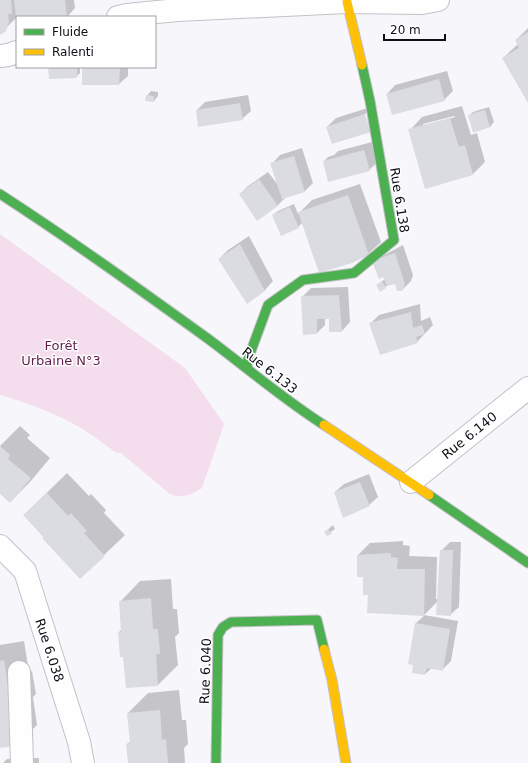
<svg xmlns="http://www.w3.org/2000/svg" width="528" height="763" font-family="'DejaVu Sans',sans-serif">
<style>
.green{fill:#f4dded}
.shadow{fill:#0003;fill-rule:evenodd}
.building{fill:#dbdce2}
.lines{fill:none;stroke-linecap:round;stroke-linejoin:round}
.street-casing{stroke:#c3c1c7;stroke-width:24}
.fast-casing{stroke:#c3c1c7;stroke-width:11}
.slow-casing{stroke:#c3c1c7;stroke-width:11}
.street{stroke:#fefefe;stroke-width:22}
.fast{stroke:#4caf50;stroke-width:9}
.slow{stroke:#ffc107;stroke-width:9}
.labels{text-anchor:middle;stroke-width:3;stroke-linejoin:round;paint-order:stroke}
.street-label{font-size:13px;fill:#100e16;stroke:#fff}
.park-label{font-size:13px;fill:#601d4c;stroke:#fff}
</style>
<rect width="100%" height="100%" fill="#f7f6fb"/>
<!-- green -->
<path class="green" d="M0,234L185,368L224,424L202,488C190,495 184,499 170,494L121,453H117C105,445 93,435 81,428C55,413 28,403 0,395Z"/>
<!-- shadow -->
<g class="shadow">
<polygon points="0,0 74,0 75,8 67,17 17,17 17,19 16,18 0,34"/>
<polygon points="528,28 528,101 503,58 518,44 516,40"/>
<polygon points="49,67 80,67 80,73 76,77"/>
<polygon points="83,67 128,67 128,76 119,84"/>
<polygon points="447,71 453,91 444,100 387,94 395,85"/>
<polygon points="151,91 158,92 158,96 154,101 147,96"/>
<polygon points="248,95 251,111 242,119 197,110 205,102"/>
<polygon points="374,106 333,143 327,127 336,118"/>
<path d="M462,106L471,135L477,133L485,162L473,174L410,130L422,117ZM454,116L455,117L423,126V124Z"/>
<polygon points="489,107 494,122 490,127 474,132 469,116 473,112"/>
<polygon points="372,142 378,162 369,170 324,161 328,157 334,155 338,151"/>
<polygon points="302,148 313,183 305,191 286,197 278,205 257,220 240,194 248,186 268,172 278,185 272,164 280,155"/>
<polygon points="360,184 381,242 368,254 303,222 298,227 273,215 278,211 294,204 298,214 312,200"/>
<polygon points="249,236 273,281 265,290 247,302 219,259 228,250"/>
<polygon points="403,245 413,275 411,281 402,290 395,282 388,285 381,290 377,285 385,279 373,261"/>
<polygon points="348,287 350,322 342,331 330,318 325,318 325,325 317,333 302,297 311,288"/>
<polygon points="420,304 421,321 430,317 433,325 417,342 370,324 379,315"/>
<polygon points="20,426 30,435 27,438 50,458 30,482 10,502 0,493 0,446"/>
<polygon points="67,473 89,496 91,494 106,510 104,513 125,535 80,578 24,515"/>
<polygon points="369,474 378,497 369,505 335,492 344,484"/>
<polygon points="333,525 335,529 327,535 325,532"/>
<polygon points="403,541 403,545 410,546 409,556 437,557 436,599 438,599 441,551 450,542 461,542 459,607 450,615 438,601 424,615 458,621 451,661 442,670 432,668 425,674 416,623 425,615 369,612 369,594 358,555 370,543"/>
<polygon points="171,579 173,609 177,609 179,633 175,637 178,665 158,685 124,656 119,632 122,629 120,602 140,581"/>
<polygon points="24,641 29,672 32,671 36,694 33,697 37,725 17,745 0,747 0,645"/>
<polygon points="179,690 182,720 186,720 188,744 184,748 185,763 129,763 127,744 131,741 128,713 148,693"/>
<polygon points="39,758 39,763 3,763 7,759"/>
</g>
<!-- building -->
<g class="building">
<polygon points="0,0 11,0 12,14 8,14 9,22 6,31 0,35"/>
<polygon points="14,0 65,0 67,17 16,17"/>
<polygon points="528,32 528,103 502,58 519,48 515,40"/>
<polygon points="48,67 77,67 77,78 49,79"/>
<polygon points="82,67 120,67 119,85 82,85"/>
<polygon points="439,79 445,101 392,115 386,94"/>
<polygon points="146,95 154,96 154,102 145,101"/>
<polygon points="240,103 243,120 198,127 196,110"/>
<polygon points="485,110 490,127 473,133 468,115"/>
<polygon points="365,114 371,132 332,144 326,127"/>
<polygon points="450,118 459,147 465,145 473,175 425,189 408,129"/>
<polygon points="364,150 370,171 328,182 323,161"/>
<polygon points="294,156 305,192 282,199 270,163"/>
<polygon points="259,179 278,206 257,221 239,194"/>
<polygon points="348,195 369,255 352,263 319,273 298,212"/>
<polygon points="290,207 299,228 281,236 272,215"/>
<polygon points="240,244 265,291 247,304 218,259"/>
<polygon points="395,253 405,284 402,291 397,291 395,284 387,286 383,277 379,279 372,261"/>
<polygon points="382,281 386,288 380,292 376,285"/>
<polygon points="339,295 342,332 329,332 329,319 317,319 317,334 303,335 301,296"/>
<polygon points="411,312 413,328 422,325 425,334 416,337 418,343 380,355 369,323"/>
<polygon points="0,446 10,455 8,459 31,478 10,503 0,494"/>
<polygon points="360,482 370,506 343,518 334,492"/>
<polygon points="47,493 68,516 71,513 87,531 84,533 105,556 80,579 42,538 44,537 23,515"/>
<polygon points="328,529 332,534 327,536 324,532"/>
<polygon points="440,550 453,550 451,616 436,615"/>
<polygon points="391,553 391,557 398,558 397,569 425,569 424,616 367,613 368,595 363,595 363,577 357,577 357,555"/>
<polygon points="151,598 153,629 158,629 160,654 156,654 158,686 126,688 123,657 120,657 118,632 121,632 119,601"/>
<polygon points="415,623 450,629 443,671 427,668 425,675 412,673 413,665 408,664"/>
<polygon points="4,660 17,746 0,748 0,661"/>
<polygon points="160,710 162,740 166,739 168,763 128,763 126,744 130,743 127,713"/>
</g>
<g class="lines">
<defs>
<g id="street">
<polyline points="118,17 127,15 177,10 347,2 422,3 438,0"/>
<polyline points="0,56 8,55 17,52"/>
<polyline points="411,482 528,388"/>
<polyline points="0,546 25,571 79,742 83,763"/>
<polyline points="19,672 22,763"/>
</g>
<g id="fast">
<path d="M0,194C71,240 139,289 207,338C246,367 283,399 324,425"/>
<polyline points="247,368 248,359 268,305 303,280 354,273 394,240 370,101 362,65"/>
<polyline points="429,495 528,563"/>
<polyline points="216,763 218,635 223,627 231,622 317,620 324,649"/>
</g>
<g id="slow">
<polyline points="347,2 362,65"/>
<polyline points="324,425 429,495"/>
<polyline points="324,649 332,680 346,763"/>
</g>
</defs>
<!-- street casing -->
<use href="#street" class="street-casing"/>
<!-- fast casing -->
<use href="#fast" class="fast-casing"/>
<!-- slow casing -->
<use href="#slow" class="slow-casing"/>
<!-- street -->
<use href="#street" class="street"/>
<!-- fast -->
<use href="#fast" class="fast"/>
<!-- slow -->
<use href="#slow" class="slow"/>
</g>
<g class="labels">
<!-- street labels -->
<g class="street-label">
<text transform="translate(400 200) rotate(81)" y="5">Rue 6.138</text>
<text transform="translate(270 370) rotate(38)" y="5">Rue 6.133</text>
<text transform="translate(469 435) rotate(-39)" y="5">Rue 6.140</text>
<text transform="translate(50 650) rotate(72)" y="5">Rue 6.038</text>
<text transform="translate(205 671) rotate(-88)" y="5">Rue 6.040</text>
</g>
<!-- park labels -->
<g class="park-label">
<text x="61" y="350">Forêt<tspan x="61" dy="15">Urbaine N°3</tspan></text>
</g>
</g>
<!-- legend -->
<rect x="16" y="16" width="140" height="52" fill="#ffffff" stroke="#9f9fa2"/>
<rect x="24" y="29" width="20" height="6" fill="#4caf50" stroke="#9f9fa2"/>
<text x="52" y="36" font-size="12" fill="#100e16">Fluide</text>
<rect x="24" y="49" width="20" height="6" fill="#ffc107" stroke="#9f9fa2"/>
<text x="52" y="56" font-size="12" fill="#100e16">Ralenti</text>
<!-- scale -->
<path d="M384 34v6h61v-6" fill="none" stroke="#100e16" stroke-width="2"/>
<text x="390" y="34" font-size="12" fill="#100e16" stroke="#ffffff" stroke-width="3" paint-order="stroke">20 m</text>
</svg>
